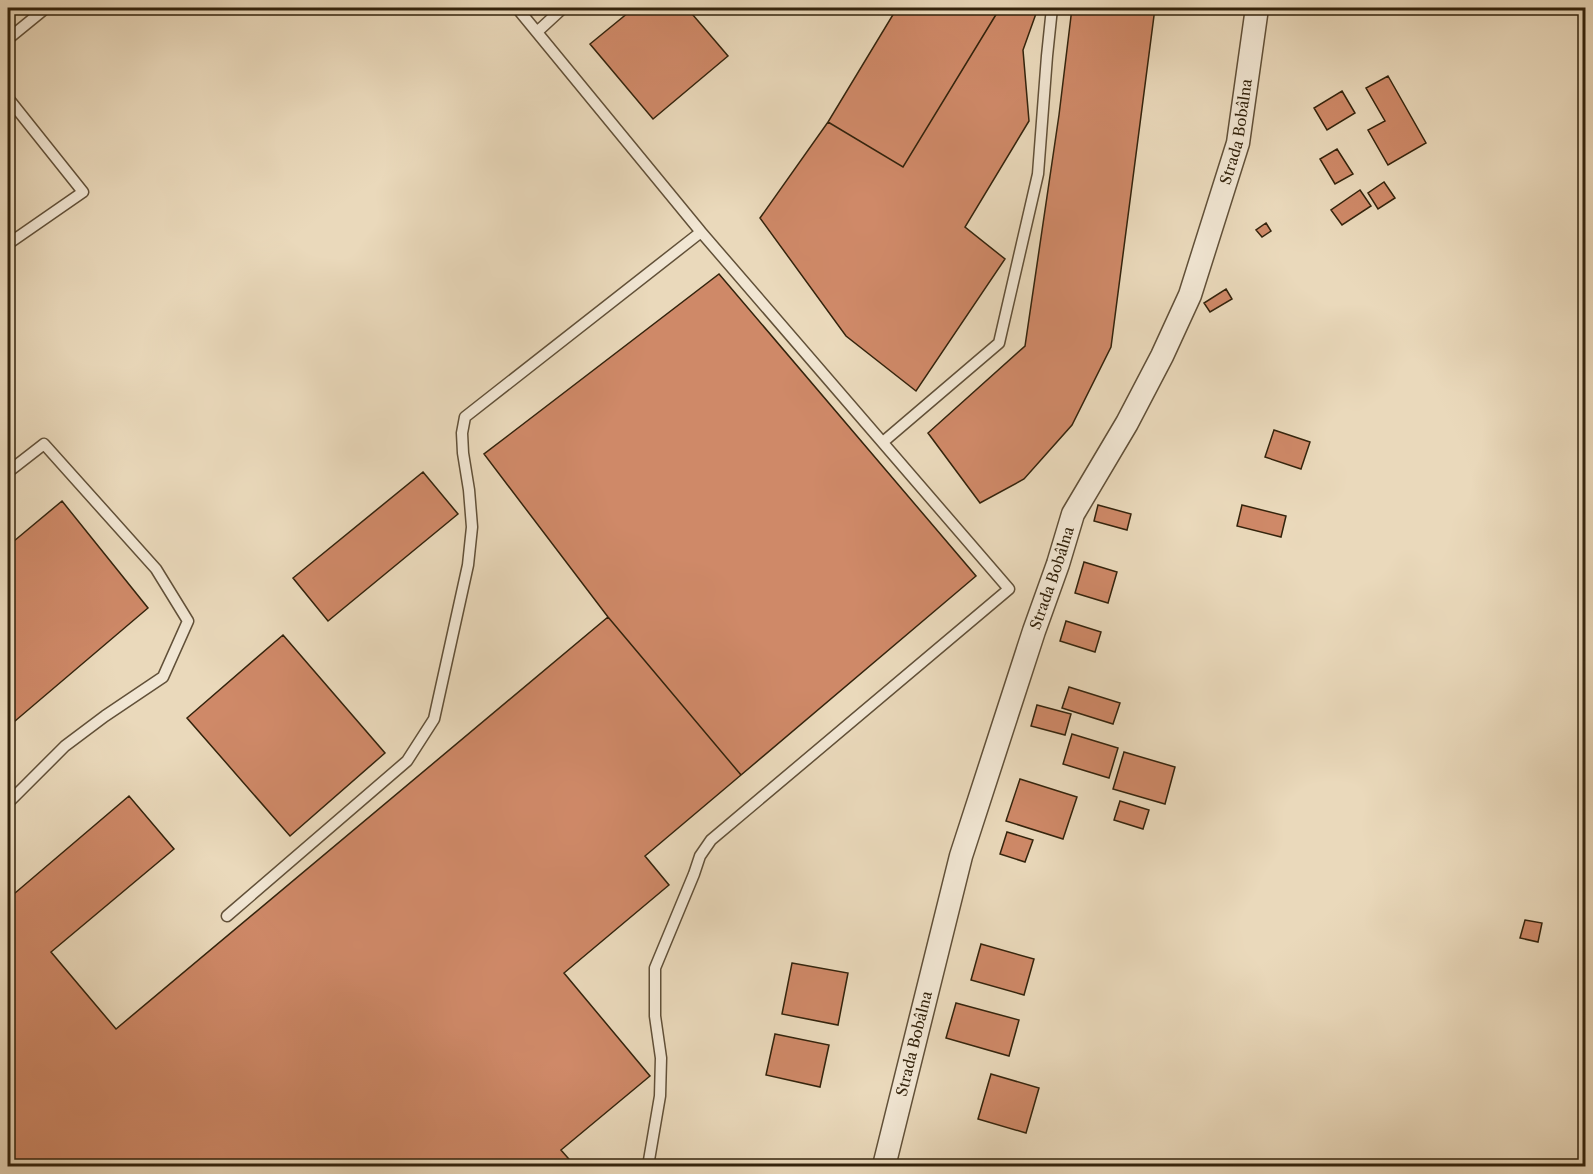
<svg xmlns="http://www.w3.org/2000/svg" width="1593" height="1174" viewBox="0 0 1593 1174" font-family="'Libre Caslon Text',serif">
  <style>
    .building { fill: #cf8968; stroke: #33230c; stroke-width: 1.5 }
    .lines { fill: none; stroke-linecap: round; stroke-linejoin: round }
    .service-casing { stroke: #615038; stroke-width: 13 }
    .minor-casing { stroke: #615038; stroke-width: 25 }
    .service { stroke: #f1e6d3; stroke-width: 10 }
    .minor { stroke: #f1e6d3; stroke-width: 22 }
    .labels { text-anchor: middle; stroke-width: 5; stroke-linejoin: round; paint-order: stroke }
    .street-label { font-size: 15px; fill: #33230c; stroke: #f1e6d3 }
  </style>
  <rect width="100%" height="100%" fill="#ead9bb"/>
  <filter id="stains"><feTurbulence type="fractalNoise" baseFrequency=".00333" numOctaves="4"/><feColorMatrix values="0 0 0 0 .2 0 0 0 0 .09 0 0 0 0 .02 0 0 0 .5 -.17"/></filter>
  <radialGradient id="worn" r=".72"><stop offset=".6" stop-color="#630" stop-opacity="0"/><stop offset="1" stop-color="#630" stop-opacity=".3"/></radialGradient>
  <path class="building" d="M 634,8 L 687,8 L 728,56 L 653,119 L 590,44 Z
    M 897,8 L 1000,8 L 903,167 L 828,122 Z
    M 1000,8 L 1038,8 L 1023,50 L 1029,121 L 965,227 L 1005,259 L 916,391 L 846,336 L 760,218 L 828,122 L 903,167 Z
    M 1072,8 L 1155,8 L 1111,347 L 1072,425 L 1024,479 L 980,503 L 928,433 L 1025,346 L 1059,115 Z
    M 1388,76 L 1426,143 L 1388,165 L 1368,130 L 1385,121 L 1366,88 Z
    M 1342,91 L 1355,113 L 1327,130 L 1314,108 Z
    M 1337,149 L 1353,174 L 1335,184 L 1320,159 Z
    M 1384,182 L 1395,198 L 1378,209 L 1368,193 Z
    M 1360,190 L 1371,206 L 1342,225 L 1331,210 Z
    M 1266,223 L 1271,231 L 1262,237 L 1256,230 Z
    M 719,274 L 976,576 L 741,775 L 608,617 L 484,454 Z
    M 1226,289 L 1232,299 L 1210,312 L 1204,303 Z
    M 1274,430 L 1310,442 L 1301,469 L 1265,457 Z
    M 423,472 L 458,514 L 328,621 L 293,578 Z
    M 62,501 L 148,608 L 8,727 L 8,546 Z
    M 1098,505 L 1131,514 L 1127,530 L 1094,521 Z
    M 1242,505 L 1286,516 L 1281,537 L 1237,526 Z
    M 1084,562 L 1117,572 L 1108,603 L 1075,593 Z
    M 608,617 L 741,775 L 645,856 L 669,885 L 564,973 L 650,1076 L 561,1150 L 575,1166 L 8,1166 L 8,899 L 129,796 L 174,849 L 51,952 L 116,1029 Z
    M 1066,621 L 1101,632 L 1095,652 L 1060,641 Z
    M 283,635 L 385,753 L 290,836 L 187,718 Z
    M 1069,687 L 1120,703 L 1113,724 L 1062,708 Z
    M 1037,705 L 1071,714 L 1065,735 L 1031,726 Z
    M 1072,734 L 1118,748 L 1109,778 L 1063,764 Z
    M 1124,752 L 1175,767 L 1165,804 L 1113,789 Z
    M 1020,779 L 1077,797 L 1063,839 L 1006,821 Z
    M 1120,801 L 1149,810 L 1143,829 L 1114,820 Z
    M 1007,832 L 1033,840 L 1025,862 L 1000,854 Z
    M 1525,920 L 1542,923 L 1538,942 L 1520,938 Z
    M 981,944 L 1034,959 L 1024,995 L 971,980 Z
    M 792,963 L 848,973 L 838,1025 L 782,1014 Z
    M 956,1003 L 1019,1020 L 1009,1056 L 946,1038 Z
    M 775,1034 L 829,1045 L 820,1087 L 766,1075 Z
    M 991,1074 L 1039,1088 L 1026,1133 L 978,1119 Z"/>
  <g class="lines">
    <g class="service-casing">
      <path id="service" d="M 517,8 L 701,232 L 1009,589 L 711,840 L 700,856 L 694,874 L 655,968 L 655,1016 L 661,1058 L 660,1096 L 648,1166
        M 537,32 L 563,8
        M 8,39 L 46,8
        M 8,98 L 83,192 L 8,244
        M 883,442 L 999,343 L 1038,174 L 1047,56 L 1052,8
        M 8,472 L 44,444 L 156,569 L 188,621 L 163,677 L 105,716 L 65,746 L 8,803
        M 227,916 L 407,761 L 434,719 L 468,565 L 472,527 L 469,490 L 463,453 L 462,433 L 465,417 L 701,232"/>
    </g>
    <g class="minor-casing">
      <g id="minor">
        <path id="s1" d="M 884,1166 L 961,856 L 1034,631 L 1058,564 L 1073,514 L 1127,423 L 1162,356 L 1190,295 L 1238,143 L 1257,8"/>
      </g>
    </g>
    <use href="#service" class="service"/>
    <use href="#minor" class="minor"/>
  </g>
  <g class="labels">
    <g class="street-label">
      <text dy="5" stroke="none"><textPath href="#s1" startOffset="1098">Strada Bobâlna</textPath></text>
      <text dy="5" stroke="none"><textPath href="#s1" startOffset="612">Strada Bobâlna</textPath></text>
      <text dy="5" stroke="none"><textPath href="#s1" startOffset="126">Strada Bobâlna</textPath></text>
    </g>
  </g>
  <rect width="1593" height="1174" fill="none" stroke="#ead9bb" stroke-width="30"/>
  <rect x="9" y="9" width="1575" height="1156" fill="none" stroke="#33230c" stroke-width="3"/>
  <rect x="15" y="15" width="1563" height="1144" fill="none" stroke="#33230c" stroke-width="1.5"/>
  <rect width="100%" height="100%" filter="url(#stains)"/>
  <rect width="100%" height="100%" fill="url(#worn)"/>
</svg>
